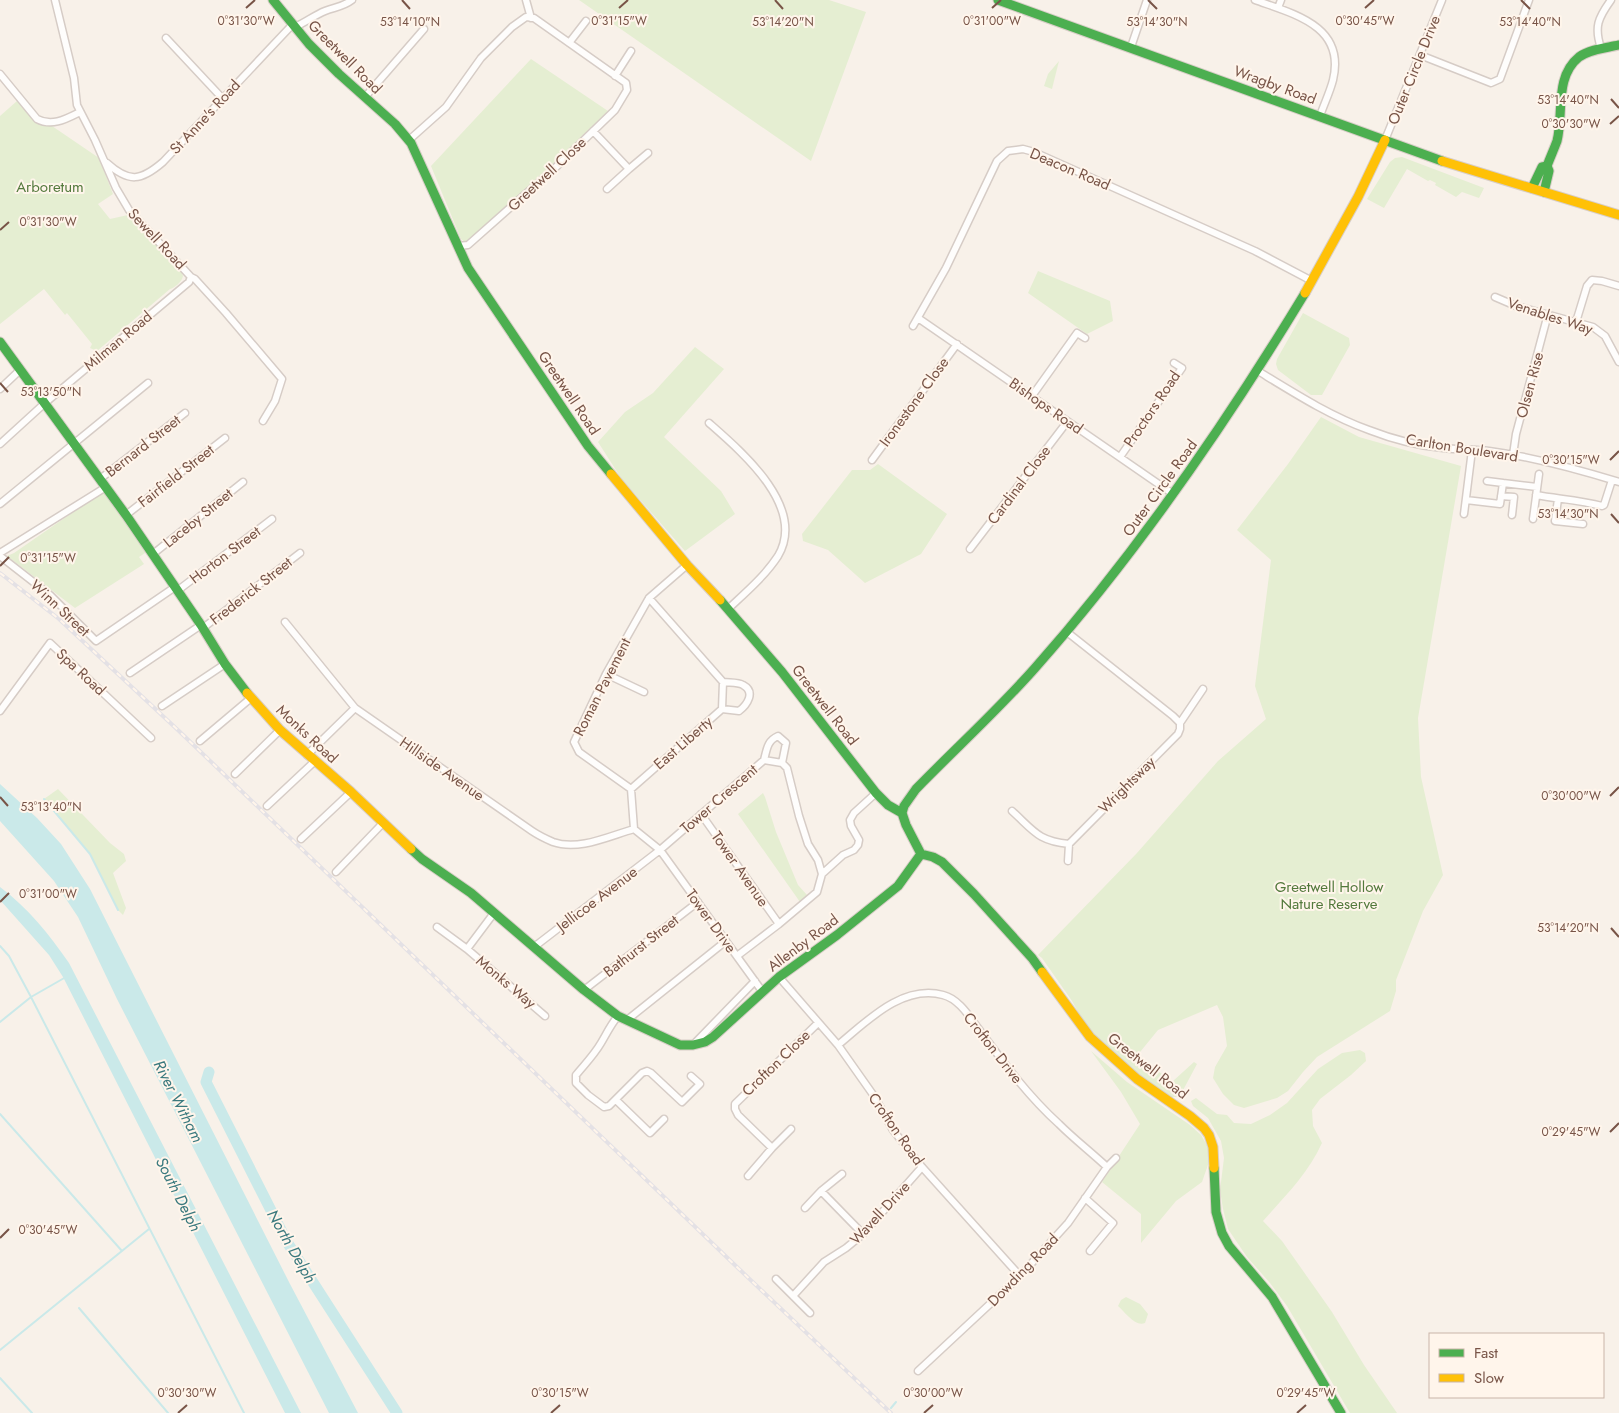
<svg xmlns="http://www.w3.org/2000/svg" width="1619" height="1413" viewBox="0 0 1619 1413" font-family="Jost,sans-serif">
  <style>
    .green { fill: #e5eed2 }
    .water { fill: #cae9e9 }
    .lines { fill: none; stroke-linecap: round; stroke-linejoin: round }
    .stream { stroke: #cae9e9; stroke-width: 2 }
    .river { stroke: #cae9e9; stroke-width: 11 }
    .street-casing { stroke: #d6ccc6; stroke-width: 9 }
    .fast-casing { stroke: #d8cec7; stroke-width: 11 }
    .slow-casing { stroke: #d8cec7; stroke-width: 11 }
    .street { stroke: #fefdfc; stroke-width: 6 }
    .fast { stroke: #4caf50; stroke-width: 9 }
    .slow { stroke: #ffc107; stroke-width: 9 }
    .rail-casing { stroke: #e4e1e5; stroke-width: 4 }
    .rail { stroke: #fff5eb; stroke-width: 2; stroke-dasharray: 5.5; stroke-linecap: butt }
    .ticks { fill: none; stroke: #785447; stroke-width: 2 }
    .labels { text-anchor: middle; stroke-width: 4; stroke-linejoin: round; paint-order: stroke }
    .street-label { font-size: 15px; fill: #785447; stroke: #fff5eb }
    .park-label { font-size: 15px; fill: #53793c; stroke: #fff5eb }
    .water-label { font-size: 16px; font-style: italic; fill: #3a797e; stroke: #fff5eb }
    .ticks-label { font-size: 12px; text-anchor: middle; fill: #785447; stroke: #fff5eb; stroke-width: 4; stroke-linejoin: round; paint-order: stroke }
  </style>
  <rect width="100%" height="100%" fill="#f8f1e9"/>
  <path class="green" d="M 579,0 L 829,0 L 866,12 L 811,161 Z
    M 531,59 L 608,111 L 468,245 L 461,239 L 431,166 Z
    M 1059,61 L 1052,89 L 1044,86 L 1048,74 Z
    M 17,101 C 28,112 35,124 52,126 L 99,158 L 113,194 L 98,204 L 110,219 L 128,215 C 137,224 183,269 183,276 C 182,282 174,288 170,289 L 97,351 L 90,348 L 92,344 L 67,313 L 65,315 L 44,289 L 0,324 L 0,116 Z
    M 1402,157 L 1484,188 L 1479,198 L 1462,192 L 1456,197 L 1435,185 L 1436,183 L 1430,180 L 1428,181 L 1407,169 L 1384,208 L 1367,199 L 1390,162 L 1395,158 Z
    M 1038,271 L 1110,301 L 1113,321 L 1087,334 L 1028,293 Z
    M 1303,313 L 1349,338 L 1350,345 L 1322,395 L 1311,395 L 1278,370 L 1276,364 L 1277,359 Z
    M 695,347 L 724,369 L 664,437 L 721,491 L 735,514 L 685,551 L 621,478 L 598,442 L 625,412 L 653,393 Z
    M 1321,417 L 1359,437 L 1461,466 L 1418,718 L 1421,777 L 1443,875 L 1423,911 L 1396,980 L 1396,991 L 1390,1011 L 1317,1057 L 1303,1072 L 1288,1091 L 1277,1098 L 1244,1108 L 1234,1105 L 1223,1094 L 1213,1078 L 1215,1067 L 1227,1046 L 1223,1017 L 1217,1005 L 1158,1030 L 1136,1057 L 1173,1081 L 1194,1062 L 1197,1064 L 1181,1094 L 1178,1097 L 1170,1097 L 1147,1082 L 1101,1043 L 1085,1024 L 1072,1001 L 1042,958 L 1038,955 L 1137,853 L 1218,761 L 1266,719 L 1255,686 L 1271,560 L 1237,530 L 1288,464 Z
    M 878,464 L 947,514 L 921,554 L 865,583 L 828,550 L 803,541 L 802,534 L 852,470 L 870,470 Z
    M 105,490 L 148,551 L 139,557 L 144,564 L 75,608 L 7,556 L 14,553 Z
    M 58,789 L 110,843 L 124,854 L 126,861 L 113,873 L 126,908 L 123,915 L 118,910 L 90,854 L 44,799 Z
    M 763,793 L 765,797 L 776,832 L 798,885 L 807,895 L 800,902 L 738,814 Z
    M 1360,1050 L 1365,1053 L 1366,1061 L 1351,1075 L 1320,1099 L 1312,1110 L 1313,1126 L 1322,1143 C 1308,1174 1285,1196 1263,1221 L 1282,1241 L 1332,1312 L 1364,1365 L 1397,1413 L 1350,1413 L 1287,1306 L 1270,1283 L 1247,1257 L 1228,1229 L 1223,1209 L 1220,1190 L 1224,1158 L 1221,1141 L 1208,1118 L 1193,1106 L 1191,1101 L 1196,1098 L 1217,1114 L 1227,1115 L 1234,1123 L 1251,1124 L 1270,1115 L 1287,1103 L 1318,1069 L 1342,1053 Z
    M 1091,1051 L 1127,1082 L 1190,1125 L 1201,1135 L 1208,1147 L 1209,1162 L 1202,1182 L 1176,1201 L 1141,1243 L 1141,1214 L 1102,1182 L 1140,1124 L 1121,1092 Z
    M 1126,1297 L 1140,1304 L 1148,1314 L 1145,1323 C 1135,1327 1125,1312 1118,1306 L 1121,1300 Z"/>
  <path class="water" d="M 0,784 L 37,818 L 61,844 L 90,889 L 290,1284 L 358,1413 L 329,1413 L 117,999 L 78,917 L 54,881 L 0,821 Z
    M 0,887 C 29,909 48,933 69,963 L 301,1413 L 285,1413 L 63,977 L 49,955 L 0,900 Z"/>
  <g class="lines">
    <path class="stream" d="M 44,799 L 90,854 L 118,910
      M 0,946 L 9,956 L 31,997 L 244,1413
      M 0,1022 L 31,997 L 66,977
      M 0,1114 L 122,1251
      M 79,1308 L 168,1413
      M 0,1350 L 149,1229
      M 0,1378 L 32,1413
      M 891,1408 L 896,1402"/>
    <path class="river" d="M 209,1072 L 206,1082 L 287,1242 L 397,1413"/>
    <g class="street-casing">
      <path id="street" d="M 55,0 L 74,78 L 77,105 L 95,140 L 116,188 L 129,210 L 191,277 L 195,279 L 226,313 L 282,379 L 275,401 L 263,421
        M 526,0 L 531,18
        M 1255,0 C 1294,14 1346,26 1333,80 C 1330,92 1324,104 1320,116
        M 1278,8 L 1281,0
        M 295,27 C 306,22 315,15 325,11 C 335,7 343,7 352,0
        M 166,38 L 223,99
        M 569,43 L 586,21
        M 1131,47 L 1147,0
        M 1601,48 C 1594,27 1598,18 1611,0
        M 1420,55 L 1491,83 L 1500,79 L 1529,0
        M 0,74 L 37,119 C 52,127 66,119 80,112
        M 615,76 L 631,51
        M 365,97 L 424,29
        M 593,131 L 629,169 L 648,153
        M 409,140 L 446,107 L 481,58 L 512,27 L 526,17 L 534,18 L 626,83 L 627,90 L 615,110 L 555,168 L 468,245 L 458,246
        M 1385,140 L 1442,0
        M 107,163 C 129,183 141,181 163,162 L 293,24
        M 607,189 L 629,169
        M 1495,297 L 1516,306 L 1593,327 L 1605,336 L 1619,362
        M 918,318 L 1173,494
        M 1576,322 L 1587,286 L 1592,280 L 1602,281 L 1619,286
        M 913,326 L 946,268 L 997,161 L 1008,151 L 1023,149 L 1034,152 L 1255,251 L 1312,281
        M 1258,371 C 1294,393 1330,416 1369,430 C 1392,439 1419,446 1443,448 C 1459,450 1474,449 1489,451 C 1533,457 1577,469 1619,482
        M 0,389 L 20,370
        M 1032,396 L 1077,333 L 1085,338
        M 709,423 C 742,452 807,507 778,556 C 765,576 745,593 728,609
        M 0,444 L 45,403 L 189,282 L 191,277
        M 1513,455 L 1516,434 L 1548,314
        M 1120,457 L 1182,368 L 1174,363
        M 872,460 L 957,344
        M 100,479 L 185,413
        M 1487,481 L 1503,483
        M 1536,495 C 1558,499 1580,500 1602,506 L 1604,505 L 1612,480
        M 1501,496 L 1514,497 L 1512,515
        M 1558,499 L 1555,521 L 1583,524
        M 1466,500 L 1500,504 L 1503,483 L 1537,487
        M 0,504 L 148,383
        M 1464,514 L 1472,450
        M 126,515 L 225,438
        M 1533,519 L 1539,474
        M 970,549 L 1067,422
        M 0,553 L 106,487
        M 153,554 L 243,482
        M 0,556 L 50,595 L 96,641 L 175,587
        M 687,565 L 649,598 L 606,674 L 574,742 L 579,752 L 631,789 L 634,829 L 660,850 L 762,991
        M 177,591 L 272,519
        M 285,622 L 355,708 L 532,831 C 538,835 546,839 553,842 C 579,851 609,836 634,829
        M 203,628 L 300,553
        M 130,673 L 201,625
        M 606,674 L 644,692
        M 162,706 L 225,664
        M 722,709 L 739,711 C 747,705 756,692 743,685 C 738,682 729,683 723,682
        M 0,711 L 50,643 L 151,738
        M 1180,723 L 1203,689
        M 200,741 L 251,698
        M 307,755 L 355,708
        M 764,760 C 767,749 767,741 778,736 L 786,743 L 782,763
        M 235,774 L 280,730
        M 631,789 L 722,709 L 723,682 L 649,598
        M 267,806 L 315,761
        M 1012,811 C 1034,831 1038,841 1069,844 L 1178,734 L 1180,729 L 1180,723 L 1173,716 L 1067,632
        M 701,814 L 779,924
        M 301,839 L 351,792
        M 1068,861 L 1069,844
        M 336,872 L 383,823
        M 822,874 L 843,855 L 854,850 L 858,845 L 859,840 L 851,826 L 850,820 L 854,813 L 876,793
        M 437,927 L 467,949 L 545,1016
        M 534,947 L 660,850 L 764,760 L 782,763 L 787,768 L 799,816 L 808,844 L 818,860 L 822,874 L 817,892 L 779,924 L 737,956
        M 467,949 L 494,913
        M 779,977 L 838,1045 L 874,1096 L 893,1130 L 922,1167 L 1020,1276
        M 584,990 L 698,902
        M 618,1016 C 611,1024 607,1033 601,1043 C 594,1055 585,1064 576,1075 L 576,1083 L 588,1095 L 604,1107 L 609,1106 L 642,1073 L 647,1071 L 651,1073 L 682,1102 L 700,1084 L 691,1076
        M 627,1020 L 726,941
        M 693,1045 L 755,981
        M 838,1045 C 866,1022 902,984 943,995 C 959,999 969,1016 978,1028 C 1003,1062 1028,1096 1059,1124 C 1074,1139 1091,1152 1107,1167
        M 616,1100 L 650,1133 L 664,1119
        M 772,1148 L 791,1129
        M 748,1176 L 772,1148 L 738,1115 L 735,1109 L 735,1104 L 817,1024
        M 821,1191 L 842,1174
        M 1085,1198 L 1113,1223 L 1090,1251
        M 805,1208 L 821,1191 L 863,1234
        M 776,1279 L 810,1313
        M 793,1296 L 824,1262 L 846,1248 L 863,1234 L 922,1167
        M 918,1371 L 1020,1276 L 1068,1223 L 1107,1167 L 1116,1158"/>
    </g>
    <g class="fast-casing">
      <path id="fast" d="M 273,0 L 309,44 L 339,74 L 395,124 L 411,143 L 468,268 L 588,446 L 611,474
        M 998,0 L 1442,161
        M 1532,188 L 1542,167 L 1547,166
        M 1544,192 L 1549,171 L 1547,166 C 1550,158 1554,149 1557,141 C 1564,114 1554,77 1579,57 C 1590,49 1606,48 1619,45
        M 0,342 L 126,515 L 201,625 L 225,664 L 247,693
        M 720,600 L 782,672 L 876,793 L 888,805 L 902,813 L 906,825 L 921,854 L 933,857 L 942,862 L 974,894 L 1032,958 L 1042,972
        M 902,813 L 904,806 L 916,789 C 956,748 998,710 1035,668 C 1137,553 1225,425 1305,293
        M 411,849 L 422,859 L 471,893 L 584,990 L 618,1016 L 680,1045 L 693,1045 L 705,1042 L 713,1037 L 779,977 L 837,935 L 898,886 L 921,854
        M 1214,1168 L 1216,1212 L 1222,1233 L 1229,1246 L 1272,1297 L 1341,1413"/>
    </g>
    <g class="slow-casing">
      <path id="slow" d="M 1442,161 L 1619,215
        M 1305,293 L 1358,197 L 1385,140
        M 611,474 L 687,565 L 720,600
        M 247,693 L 280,730 L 351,792 L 411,849
        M 1042,972 L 1090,1037 L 1137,1079 L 1190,1116 L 1204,1128 L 1209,1135 L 1213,1147 L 1214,1168"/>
    </g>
    <use href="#street" class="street"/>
    <use href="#fast" class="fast"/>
    <use href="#slow" class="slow"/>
    <g class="rail-casing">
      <path id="rail" d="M 0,573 L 59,619 L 180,732 L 738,1268 L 891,1413"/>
    </g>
    <use href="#rail" class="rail"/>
  </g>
  <path class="ticks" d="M 402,0 L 410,9M 775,0 L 783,9M 1148,0 L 1157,9M 1521,0 L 1530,9M 246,8 L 255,0M 619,8 L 628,0M 992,8 L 1001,0M 1365,8 L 1374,0M 1611,99 L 1619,108M 1610,124 L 1619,116M 0,230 L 9,222M 0,383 L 8,392M 1610,460 L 1619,451M 1611,514 L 1619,523M 0,566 L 9,557M 1610,796 L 1619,787M 0,797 L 8,806M 0,902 L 9,893M 1611,928 L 1619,937M 1610,1132 L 1619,1123M 0,1238 L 9,1229M 178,1413 L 187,1405M 551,1413 L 560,1405M 924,1413 L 933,1405M 1297,1413 L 1306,1405"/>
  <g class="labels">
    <g class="street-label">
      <text transform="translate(345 57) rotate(45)" y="5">Greetwell Road</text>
      <text transform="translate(1414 70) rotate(-68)" y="5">Outer Circle Drive</text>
      <text transform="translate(1275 85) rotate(20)" y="5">Wragby Road</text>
      <text transform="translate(205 117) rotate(-47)" y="5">St Anne's Road</text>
      <text transform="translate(1070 169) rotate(23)" y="5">Deacon Road</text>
      <text transform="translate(547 174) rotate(-43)" y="5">Greetwell Close</text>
      <text transform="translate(157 239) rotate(47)" y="5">Sewell Road</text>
      <text transform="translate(1550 316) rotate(18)" y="5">Venables Way</text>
      <text transform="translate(118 341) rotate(-40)" y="5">Milman Road</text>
      <text transform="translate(1530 385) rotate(-75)" y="5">Olsen Rise</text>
      <text transform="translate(569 393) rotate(56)" y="5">Greetwell Road</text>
      <text transform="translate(914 402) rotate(-54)" y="5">Ironestone Close</text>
      <text transform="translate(1046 406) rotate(35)" y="5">Bishops Road</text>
      <text transform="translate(1152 409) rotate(-56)" y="5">Proctors Road</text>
      <text transform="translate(143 446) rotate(-38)" y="5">Bernard Street</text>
      <text transform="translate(1462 448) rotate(9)" y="5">Carlton Boulevard</text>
      <text transform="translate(176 476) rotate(-38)" y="5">Fairfield Street</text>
      <text transform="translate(1019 485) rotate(-53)" y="5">Cardinal Close</text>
      <text transform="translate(1160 488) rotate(-54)" y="5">Outer Circle Road</text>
      <text transform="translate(198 518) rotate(-39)" y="5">Laceby Street</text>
      <text transform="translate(225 555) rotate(-37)" y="5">Horton Street</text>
      <text transform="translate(251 591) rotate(-38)" y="5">Frederick Street</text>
      <text transform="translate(60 608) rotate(43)" y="5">Winn Street</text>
      <text transform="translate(81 672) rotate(43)" y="5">Spa Road</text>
      <text transform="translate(602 687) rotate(-63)" y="5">Roman Pavement</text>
      <text transform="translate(825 705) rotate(52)" y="5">Greetwell Road</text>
      <text transform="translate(307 734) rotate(43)" y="5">Monks Road</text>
      <text transform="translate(683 743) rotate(-41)" y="5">East Liberty</text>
      <text transform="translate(442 769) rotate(35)" y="5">Hillside Avenue</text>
      <text transform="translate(1127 785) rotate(-45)" y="5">Wrightsway</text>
      <text transform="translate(719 799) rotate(-41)" y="5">Tower Crescent</text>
      <text transform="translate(740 869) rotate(55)" y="5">Tower Avenue</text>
      <text transform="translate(597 899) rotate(-37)" y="5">Jellicoe Avenue</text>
      <text transform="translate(711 921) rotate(54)" y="5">Tower Drive</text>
      <text transform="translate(803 943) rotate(-37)" y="5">Allenby Road</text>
      <text transform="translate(641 946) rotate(-38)" y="5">Bathurst Street</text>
      <text transform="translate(506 982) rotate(40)" y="5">Monks Way</text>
      <text transform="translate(993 1048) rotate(52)" y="5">Crofton Drive</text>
      <text transform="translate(776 1063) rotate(-44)" y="5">Crofton Close</text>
      <text transform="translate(1148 1066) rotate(38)" y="5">Greetwell Road</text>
      <text transform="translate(896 1129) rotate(55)" y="5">Crofton Road</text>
      <text transform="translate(880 1213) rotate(-47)" y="5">Wavell Drive</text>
      <text transform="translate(1023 1270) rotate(-46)" y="5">Dowding Road</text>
    </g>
    <g class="park-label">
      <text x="50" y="192">Arboretum</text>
      <text x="1329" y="892">Greetwell Hollow<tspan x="1329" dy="17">Nature Reserve</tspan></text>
    </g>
    <g class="water-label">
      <text transform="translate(179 1101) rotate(63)" y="6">River Witham</text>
      <text transform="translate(179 1194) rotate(63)" y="6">South Delph</text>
      <text transform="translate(292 1246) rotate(60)" y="6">North Delph</text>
    </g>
  </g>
  <g class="ticks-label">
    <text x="246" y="25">0°31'30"W</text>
    <text x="1365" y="25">0°30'45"W</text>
    <text x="619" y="25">0°31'15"W</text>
    <text x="992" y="25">0°31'00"W</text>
    <text x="783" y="26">53°14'20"N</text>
    <text x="1157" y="26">53°14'30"N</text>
    <text x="1530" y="26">53°14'40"N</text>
    <text x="410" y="26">53°14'10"N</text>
    <text x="1568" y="104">53°14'40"N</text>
    <text x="1571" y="128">0°30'30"W</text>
    <text x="48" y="226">0°31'30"W</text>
    <text x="51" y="396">53°13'50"N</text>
    <text x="1571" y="464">0°30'15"W</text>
    <text x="1568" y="518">53°14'30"N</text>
    <text x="48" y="562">0°31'15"W</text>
    <text x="1571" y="800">0°30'00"W</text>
    <text x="51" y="811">53°13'40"N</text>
    <text x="48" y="898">0°31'00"W</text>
    <text x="1568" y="932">53°14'20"N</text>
    <text x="1571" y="1136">0°29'45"W</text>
    <text x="48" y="1234">0°30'45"W</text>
    <text x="187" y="1397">0°30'30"W</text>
    <text x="560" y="1397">0°30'15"W</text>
    <text x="933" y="1397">0°30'00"W</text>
    <text x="1306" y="1397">0°29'45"W</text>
  </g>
  <rect x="1429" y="1333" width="175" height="65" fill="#fff5eb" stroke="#c9b5a9"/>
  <rect x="1439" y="1349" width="25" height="8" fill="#4caf50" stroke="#c9b5a9"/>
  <text x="1474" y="1358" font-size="15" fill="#785447">Fast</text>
  <rect x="1439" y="1374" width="25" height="8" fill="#ffc107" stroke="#c9b5a9"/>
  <text x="1474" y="1383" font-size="15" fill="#785447">Slow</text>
</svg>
